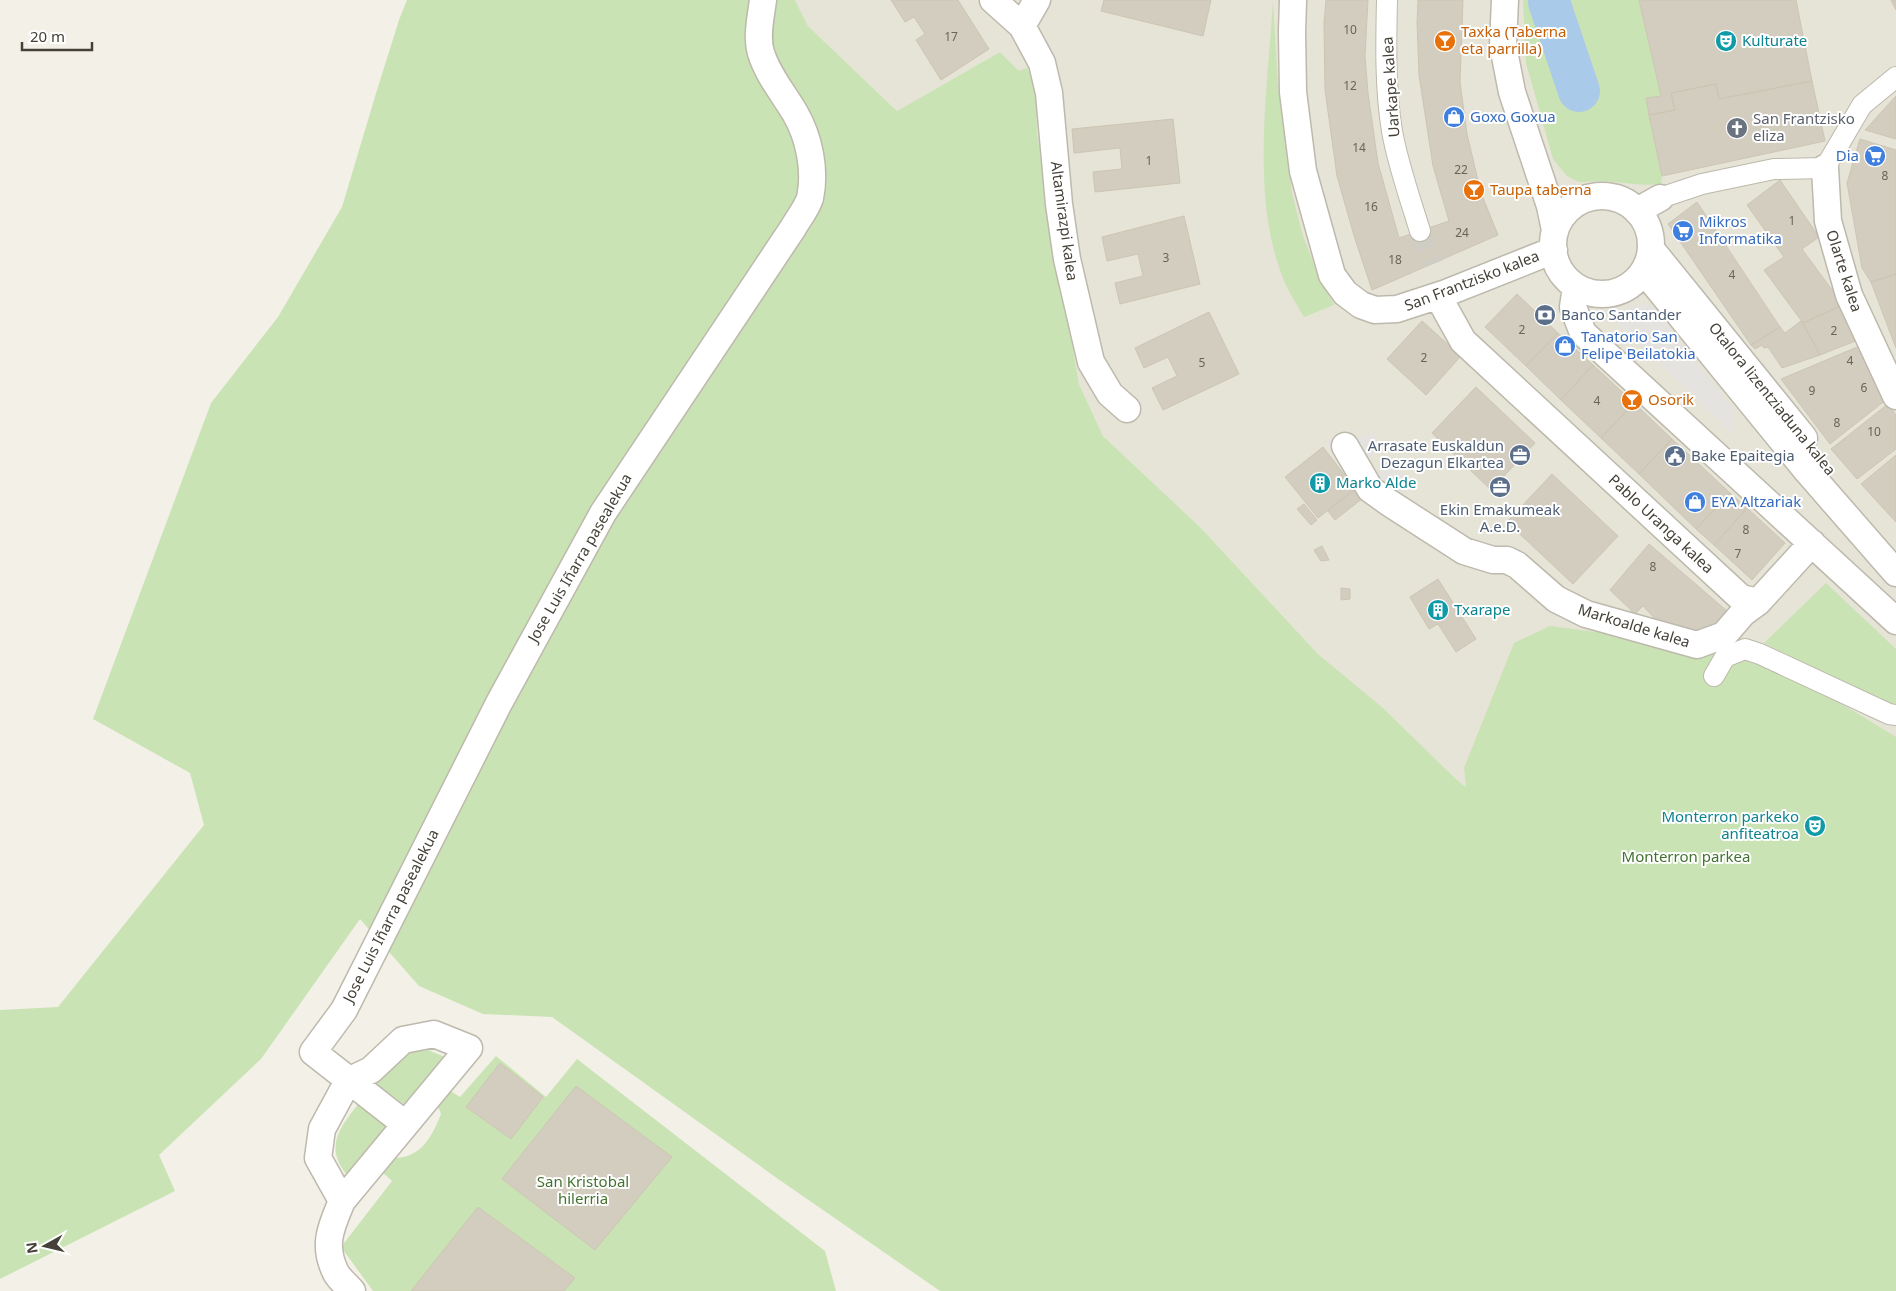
<svg xmlns="http://www.w3.org/2000/svg" width="1896" height="1291" viewBox="0 0 1896 1291" font-family="'Noto Sans',sans-serif">
  <style>
    .residential { fill: #e6e3d7 }
    .green { fill: #cae3b5 }
    .parking { fill: #e4e3e0 }
    .lines { fill: none; stroke-linecap: round; stroke-linejoin: round }
    .river { stroke: #aacaea; stroke-width: 42 }
    .building { fill: #d3cdbf; stroke: #cdc5b3 }
    .pedestrian-tunnel { stroke: #d0cdc5; stroke-width: 20; stroke-dasharray: 20 10; stroke-linecap: butt }
    .pedestrian-casing { stroke: #bdb9ac; stroke-width: 22 }
    .minor-casing { stroke: #bdb9ac; stroke-width: 29 }
    .pedestrian { stroke: #fff; stroke-width: 20 }
    .minor { stroke: #fff; stroke-width: 26 }
    .labels { text-anchor: middle; stroke-width: 4; stroke-linejoin: round; paint-order: stroke }
    .number-label { font-size: 12px; fill: #68645a }
    .food-label { font-size: 15px; fill: #c56008; stroke: #fff; text-anchor: start }
    .culture-label { font-size: 15px; fill: #0d838f; stroke: #fff; text-anchor: start }
    .street-label { font-size: 15px; fill: #454138; stroke: #fff }
    .shop-label { font-size: 15px; fill: #366cbe; stroke: #fff; text-anchor: start }
    .worship-label { font-size: 15px; fill: #5b616d; stroke: #fff; text-anchor: start }
    .service-label { font-size: 15px; fill: #4e5e75; stroke: #fff; text-anchor: start }
    .park-label { font-size: 15px; fill: #437230; stroke: #fff }
  </style>
  <rect width="100%" height="100%" fill="#f3f0e8"/>
  <path class="residential" d="M 795,0 L 1896,0 L 1896,925 L 1612,895 L 1456,779 L 1382,707 L 1318,654 L 1201,528 L 1103,436 L 1079,384 L 1037,133 L 1036,83 L 1019,71 L 1000,52 L 897,111 L 808,26 Z"/>
  <path class="green" d="M 407,0 L 795,0 L 808,26 L 897,111 L 1000,52 L 1019,71 L 1027,68 L 1036,83 L 1037,133 L 1079,384 L 1103,436 L 1201,528 L 1318,654 L 1382,707 L 1456,779 L 1466,787 L 1464,768 L 1514,643 L 1550,626 L 1758,653 L 1896,737 L 1896,1291 L 940,1291 L 781,1181 L 552,1017 L 483,1014 L 419,986 L 360,919 L 261,1059 L 159,1155 L 175,1191 L 0,1279 L 0,1010 L 58,1007 L 204,825 L 190,773 L 93,719 L 211,403 L 278,317 L 342,207 L 377,90 L 399,20 Z
    M 1273,0 L 1278,87 L 1292,193 L 1303,236 L 1321,282 L 1334,305 L 1304,317 C 1296,303 1286,288 1281,273 C 1251,192 1268,85 1273,0 Z
    M 1523,0 L 1639,0 L 1661,96 L 1646,98 L 1662,176 L 1661,184 L 1645,185 L 1603,181 L 1579,182 L 1567,176 L 1553,159 L 1526,63 Z
    M 1826,583 L 1896,649 L 1896,705 L 1885,705 L 1764,643 Z
    M 428,1050 L 445,1057 L 405,1105 L 375,1083 L 410,1052 Z
    M 496,1056 L 546,1097 L 577,1059 L 825,1251 L 836,1291 L 373,1291 L 341,1247 L 392,1181 L 382,1172 L 393,1158 C 420,1159 432,1137 441,1114 L 437,1104 L 449,1090 L 460,1097 Z
    M 360,1102 L 389,1127 L 347,1175 C 323,1146 341,1126 360,1102 Z"/>
  <path class="parking" d="M 1643,303 L 1652,306 L 1733,409 L 1734,435 L 1610,316 Z
    M 1350,429 L 1357,439 L 1373,432 L 1383,447 L 1363,462 L 1370,478 L 1394,461 L 1409,485 L 1398,494 L 1367,499 L 1336,444 L 1329,449 L 1326,442 Z"/>
  <g class="lines">
    <path class="river" d="M 1549,2 L 1579,91"/>
  </g>
  <path class="building" d="M 891,0 L 958,0 L 989,49 L 941,80 L 916,40 L 925,34 L 914,17 L 905,22 Z
    M 1104,0 L 1211,0 L 1203,36 L 1101,11 Z
    M 1326,0 L 1368,0 L 1365,56 L 1368,93 L 1378,163 L 1399,238 L 1449,221 L 1433,166 L 1419,75 L 1417,22 L 1418,0 L 1463,0 L 1460,82 L 1467,134 L 1481,193 L 1498,235 L 1372,290 L 1355,239 L 1337,176 L 1325,90 L 1324,22 Z
    M 1639,0 L 1796,0 L 1812,81 L 1719,99 L 1716,84 L 1671,93 L 1675,110 L 1649,115 L 1646,98 L 1661,96 Z
    M 1891,0 L 1896,0 L 1896,10 Z
    M 1812,81 L 1825,141 L 1662,176 L 1649,115 L 1675,110 L 1671,93 L 1716,84 L 1719,99 Z
    M 1896,96 L 1896,139 L 1865,130 Z
    M 1173,119 L 1180,183 L 1095,192 L 1093,172 L 1122,169 L 1120,148 L 1074,153 L 1072,129 Z
    M 1860,139 L 1896,150 L 1896,274 L 1871,282 L 1862,268 L 1847,183 Z
    M 1780,180 L 1819,237 L 1802,249 L 1843,305 L 1803,323 L 1764,270 L 1784,257 L 1747,205 Z
    M 1697,202 L 1780,327 L 1751,345 L 1668,224 Z
    M 1184,216 L 1200,284 L 1120,304 L 1115,283 L 1143,276 L 1138,254 L 1107,261 L 1102,237 Z
    M 1896,274 L 1896,348 L 1871,282 Z
    M 1517,294 L 1558,333 L 1526,366 L 1485,327 Z
    M 1843,305 L 1863,338 L 1820,355 L 1803,323 Z
    M 1209,312 L 1239,374 L 1163,410 L 1152,388 L 1177,376 L 1168,357 L 1144,368 L 1135,348 Z
    M 1422,321 L 1461,356 L 1426,395 L 1387,359 Z
    M 1801,321 L 1820,355 L 1782,368 L 1768,347 L 1764,348 L 1762,345 L 1755,349 L 1751,345 L 1780,327 L 1785,333 Z
    M 1558,333 L 1593,365 L 1561,400 L 1526,366 Z
    M 1862,345 L 1887,399 L 1830,444 L 1781,379 Z
    M 1593,365 L 1634,403 L 1601,438 L 1561,400 Z
    M 1476,387 L 1535,443 L 1491,490 L 1432,433 Z
    M 1634,403 L 1672,439 L 1639,474 L 1601,438 Z
    M 1888,404 L 1896,415 L 1896,449 L 1857,479 L 1831,449 Z
    M 1672,439 L 1730,493 L 1696,529 L 1639,474 Z
    M 1323,447 L 1355,489 L 1318,518 L 1285,477 Z
    M 1896,455 L 1896,522 L 1861,484 Z
    M 1552,474 L 1618,536 L 1573,584 L 1507,522 Z
    M 1355,489 L 1363,498 L 1335,520 L 1328,511 Z
    M 1730,493 L 1747,508 L 1714,545 L 1696,529 Z
    M 1304,504 L 1317,520 L 1311,525 L 1297,509 Z
    M 1747,508 L 1785,543 L 1752,580 L 1714,545 Z
    M 1649,544 L 1727,611 L 1705,635 L 1660,624 L 1643,606 L 1635,614 L 1610,590 Z
    M 1322,546 L 1329,560 L 1321,561 L 1314,550 Z
    M 1438,579 L 1476,639 L 1456,652 L 1438,624 L 1429,629 L 1410,597 Z
    M 1341,588 L 1350,589 L 1350,599 L 1341,600 Z
    M 500,1063 L 543,1097 L 511,1139 L 466,1107 Z
    M 576,1086 L 672,1157 L 595,1250 L 502,1179 Z
    M 478,1207 L 575,1278 L 564,1291 L 411,1291 Z"/>
  <g class="lines">
    <path class="pedestrian-tunnel" d="M 1420,231 L 1433,264"/>
    <g class="pedestrian-casing">
      <path id="pedestrian" d="M 1387,0 C 1386,42 1385,89 1392,131 C 1398,165 1410,198 1420,231
        M 1660,198 L 1702,184 L 1774,169 L 1825,168 L 1862,105 L 1896,77
        M 1714,676 L 1725,657 L 1745,649 L 1760,654 L 1889,714 L 1896,715"/>
    </g>
    <g class="minor-casing">
      <path id="minor" d="M 993,0 L 1022,26 L 1037,0
        M 1293,0 L 1292,32 L 1293,92 L 1303,171 L 1332,275 L 1345,293 L 1361,305 L 1375,310 L 1397,309 L 1446,293 L 1554,250
        M 1505,0 L 1503,46 L 1512,92 L 1550,206 L 1555,230
        M 1022,26 L 1042,63 L 1049,93 L 1059,204 L 1067,259 L 1091,362 L 1110,394 L 1127,409
        M 1825,168 L 1828,221 L 1849,295 L 1896,396
        M1553 245a49 49 0 1 1 98 0a49 49 0 1 1-98 0Z
        M 1637,211 L 1660,198
        M 1651,249 L 1804,438
        M 1644,271 L 1807,471 L 1896,573
        M 1576,287 L 1573,307 L 1583,333 L 1896,621
        M 1438,296 L 1463,341 L 1741,598 L 1758,602 L 1812,543
        M 1345,446 L 1370,489 L 1388,502 L 1464,551 L 1493,560 L 1507,560 L 1517,565 L 1556,599 L 1586,614 L 1697,645 L 1724,635 L 1743,613 L 1758,602
        M 434,1034 L 469,1048 L 342,1201 L 318,1158 L 322,1129 L 348,1081 L 371,1070 L 403,1040 Z
        M 405,1124 L 313,1052 L 344,1010 L 499,703 L 603,513 L 793,228 C 798,219 807,208 810,198 C 816,170 809,137 795,113 C 783,93 768,75 761,53 C 756,37 761,16 763,0
        M 342,1201 C 331,1227 322,1245 336,1273 C 340,1280 347,1285 352,1291"/>
    </g>
    <use href="#pedestrian" class="pedestrian"/>
    <use href="#minor" class="minor"/>
  </g>
  <defs>
    <g id="bar-disc" transform="scale(1.125)"><circle r="9.5" fill="#e8710a" stroke="#fff"/><path d="M-6-5H6L.8 .8V4.5H3.5V6h-7V4.5H-.8V.8Z" fill="#fff"/></g>
    <g id="theatre-disc" transform="scale(1.125)"><circle r="9.5" fill="#0f9aa8" stroke="#fff"/><path d="M-5-5.5Q0-4 5-5.5V0Q5 5 0 6Q-5 5-5 0ZM-3.3-2.5H-1v1.5H-3.3ZM1-2.5H3.3v1.5H1ZM-2.8 1Q0 5.5 2.8 1Z" fill="#fff"/></g>
    <g id="shop-disc" transform="scale(1.125)"><circle r="9.5" fill="#3f7fe0" stroke="#fff"/><path d="M-5-2.5h2.3a2.7 3.5 0 0 1 5.4 0H5L5.5 6h-11ZM-1.5-2.5h3a1.5 2.3 0 0 0-3 0Z" fill="#fff"/></g>
    <g id="church-disc" transform="scale(1.125)"><circle r="9.5" fill="#6b7280" stroke="#fff"/><path d="M-1.2-6h2.4v3.5h3.3v2.4h-3.3V6h-2.4V-.1h-3.3v-2.4h3.3Z" fill="#fff"/></g>
    <g id="supermarket-disc" transform="scale(1.125)"><circle r="9.5" fill="#3f7fe0" stroke="#fff"/><path d="M-6-5.5h2.5l.6 2H6L4.5 2H-2.5L-4.4-4H-6ZM-1.5 3.2a1.3 1.3 0 1 0 .1 0ZM3 3.2a1.3 1.3 0 1 0 .1 0Z" fill="#fff"/></g>
    <g id="bank-disc" transform="scale(1.125)"><circle r="9.5" fill="#5c6f8a" stroke="#fff"/><path d="M-6-4H6V4H-6ZM0-2.3a2.3 2.3 0 1 0 0 4.6a2.3 2.3 0 1 0 0-4.6Z" fill="#fff"/></g>
    <g id="office-disc" transform="scale(1.125)"><circle r="9.5" fill="#5c6f8a" stroke="#fff"/><path d="M-6-3h4V-5.5h4V-3h4V5H-6ZM-1-4.5V-3h2v-1.5ZM-6 0V1H6V0Z" fill="#fff"/></g>
    <g id="civic-disc" transform="scale(1.125)"><circle r="9.5" fill="#5c6f8a" stroke="#fff"/><path d="M-.6-6.5H3V-4.5H.6V-3L4-1V1h2V6H-6V1h2V-1L-.6-3ZM-1.2 2.5V6h2.4V2.5Z" fill="#fff"/></g>
    <g id="building-disc" transform="scale(1.125)"><circle r="9.5" fill="#0f9aa8" stroke="#fff"/><path d="M-4-6H4V6H1V3H-1V6H-4ZM-2.5-4.3h1.7v1.8h-1.7ZM.8-4.3h1.7v1.8H.8ZM-2.5-1h1.7V.8h-1.7ZM.8-1h1.7V.8H.8Z" fill="#fff"/></g>
  </defs>
  <g fill-rule="evenodd">
    <use href="#bar-disc" x="1445" y="41"/>
    <use href="#theatre-disc" x="1726" y="41"/>
    <use href="#shop-disc" x="1454" y="117"/>
    <use href="#church-disc" x="1737" y="128"/>
    <use href="#supermarket-disc" x="1875" y="156"/>
    <use href="#bar-disc" x="1474" y="190"/>
    <use href="#supermarket-disc" x="1683" y="231"/>
    <use href="#bank-disc" x="1545" y="315"/>
    <use href="#shop-disc" x="1565" y="346"/>
    <use href="#bar-disc" x="1632" y="400"/>
    <use href="#office-disc" x="1520" y="455"/>
    <use href="#civic-disc" x="1675" y="456"/>
    <use href="#building-disc" x="1320" y="483"/>
    <use href="#office-disc" x="1500" y="487"/>
    <use href="#shop-disc" x="1695" y="502"/>
    <use href="#building-disc" x="1438" y="610"/>
    <use href="#theatre-disc" x="1815" y="826"/>
  </g>
  <g class="labels">
    <g class="number-label">
      <text x="1350" y="34">10</text>
      <text x="951" y="41">17</text>
      <text x="1350" y="90">12</text>
      <text x="1359" y="152">14</text>
      <text x="1149" y="165">1</text>
      <text x="1461" y="174">22</text>
      <text x="1885" y="180">8</text>
      <text x="1371" y="211">16</text>
      <text x="1792" y="225">1</text>
      <text x="1462" y="237">24</text>
      <text x="1166" y="262">3</text>
      <text x="1395" y="264">18</text>
      <text x="1732" y="279">4</text>
      <text x="1522" y="334">2</text>
      <text x="1834" y="335">2</text>
      <text x="1424" y="362">2</text>
      <text x="1850" y="365">4</text>
      <text x="1202" y="367">5</text>
      <text x="1864" y="392">6</text>
      <text x="1812" y="395">9</text>
      <text x="1597" y="405">4</text>
      <text x="1837" y="427">8</text>
      <text x="1874" y="436">10</text>
      <text x="1746" y="534">8</text>
      <text x="1738" y="558">7</text>
      <text x="1653" y="571">8</text>
    </g>
    <g class="food-label">
      <text x="1461" y="37">Taxka (Taberna<tspan x="1461" dy="17">eta parrilla)</tspan></text>
      <text x="1490" y="195">Taupa taberna</text>
      <text x="1648" y="405">Osorik</text>
    </g>
    <g class="culture-label">
      <text x="1742" y="46">Kulturate</text>
      <text x="1336" y="488">Marko Alde</text>
      <text x="1454" y="615">Txarape</text>
      <text x="1799" y="822" text-anchor="end">Monterron parkeko<tspan x="1799" dy="17">anfiteatroa</tspan></text>
    </g>
    <g class="street-label">
      <text transform="translate(1391 87) rotate(-94)" y="5">Uarkape kalea</text>
      <text transform="translate(1064 221) rotate(82)" y="5">Altamirazpi kalea</text>
      <text transform="translate(1844 271) rotate(72)" y="5">Olarte kalea</text>
      <text transform="translate(1472 281) rotate(-21)" y="5">San Frantzisko kalea</text>
      <text transform="translate(1772 399) rotate(51)" y="5">Otalora lizentziaduna kalea</text>
      <text transform="translate(1661 524) rotate(43)" y="5">Pablo Uranga kalea</text>
      <text transform="translate(580 558) rotate(-60)" y="5">Jose Luis Iñarra pasealekua</text>
      <text transform="translate(1634 626) rotate(17)" y="5">Markoalde kalea</text>
      <text transform="translate(391 916) rotate(-63)" y="5">Jose Luis Iñarra pasealekua</text>
    </g>
    <g class="shop-label">
      <text x="1470" y="122">Goxo Goxua</text>
      <text x="1859" y="161" text-anchor="end">Dia</text>
      <text x="1699" y="227">Mikros<tspan x="1699" dy="17">Informatika</tspan></text>
      <text x="1581" y="342">Tanatorio San<tspan x="1581" dy="17">Felipe Beilatokia</tspan></text>
      <text x="1711" y="507">EYA Altzariak</text>
    </g>
    <g class="worship-label">
      <text x="1753" y="124">San Frantzisko<tspan x="1753" dy="17">eliza</tspan></text>
    </g>
    <g class="service-label">
      <text x="1561" y="320">Banco Santander</text>
      <text x="1504" y="451" text-anchor="end">Arrasate Euskaldun<tspan x="1504" dy="17">Dezagun Elkartea</tspan></text>
      <text x="1691" y="461">Bake Epaitegia</text>
      <text x="1500" y="515" text-anchor="middle">Ekin Emakumeak<tspan x="1500" dy="17">A.e.D.</tspan></text>
    </g>
    <g class="park-label">
      <text x="1686" y="862">Monterron parkea</text>
      <text x="583" y="1187">San Kristobal<tspan x="583" dy="17">hilerria</tspan></text>
    </g>
  </g>
  <g transform="translate(45 1246) rotate(262)" stroke="#ffffff" stroke-width="4" paint-order="stroke">
  <path d="M0-4L9 19L0 12L-9 19Z" fill="#454138"/>
  <text y="-8" font-size="14" font-weight="bold" text-anchor="middle" fill="#454138">N</text>
  </g>
  <path d="M22 42v8h70v-8" fill="none" stroke="#454138" stroke-width="2.5"/>
  <text x="30" y="42" font-size="15" fill="#454138" stroke="#ffffff" stroke-width="4" paint-order="stroke">20 m</text>
</svg>
